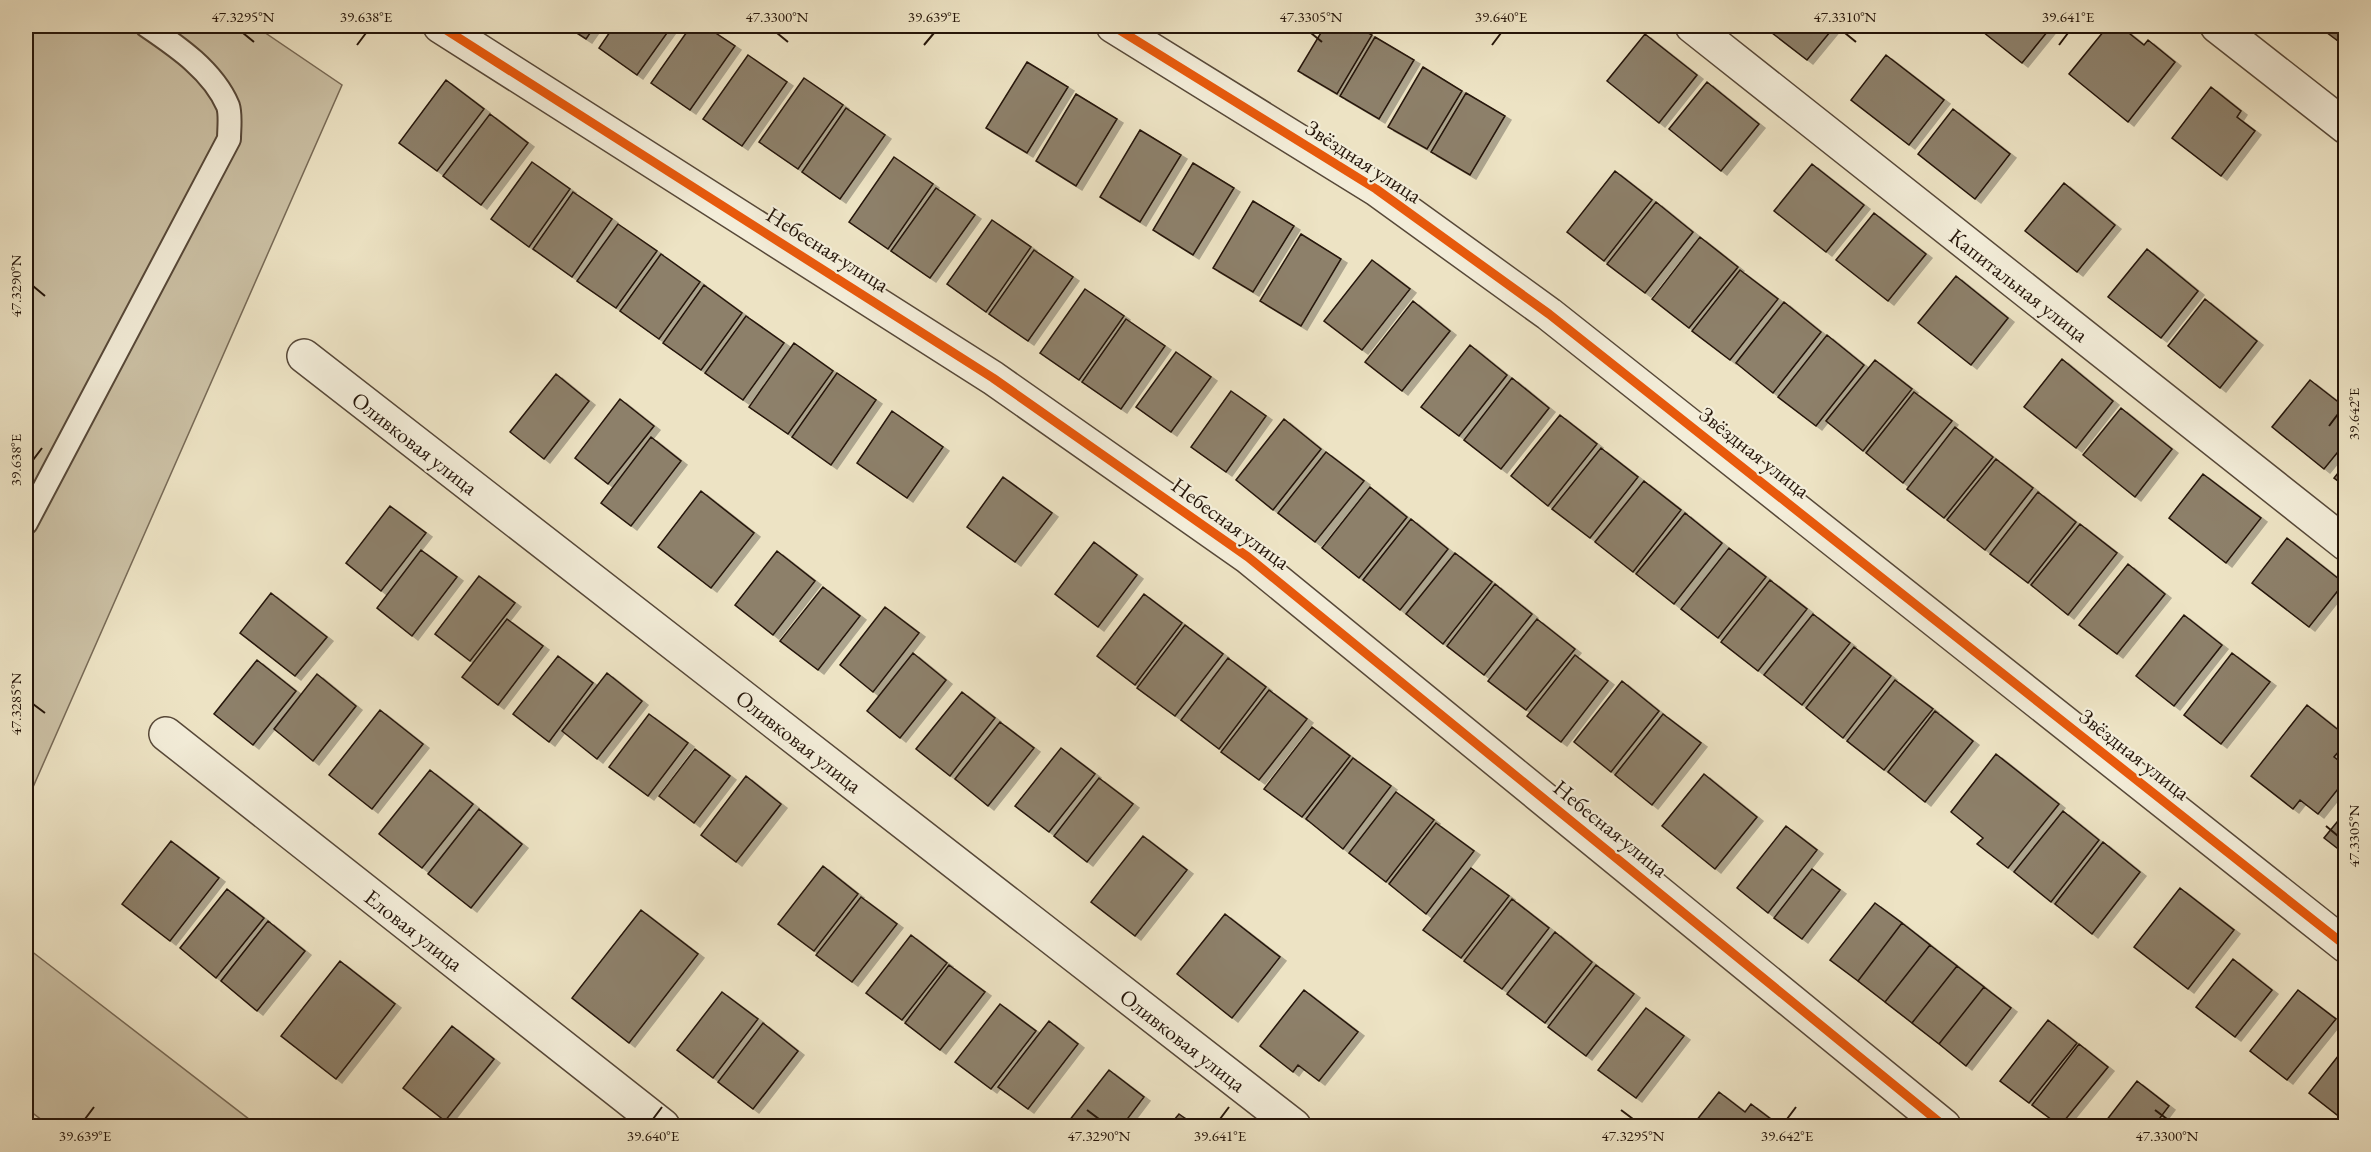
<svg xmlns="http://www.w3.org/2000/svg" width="2371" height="1152" viewBox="0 0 2371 1152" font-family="'EB Garamond',serif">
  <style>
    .green { fill: #cbc0a4; stroke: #786a56; stroke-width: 1.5 }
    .building { fill: #8d806a; stroke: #251509; stroke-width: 1.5; filter: url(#shadow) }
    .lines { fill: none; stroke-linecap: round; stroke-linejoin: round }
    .lane-casing { stroke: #574838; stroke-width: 26 }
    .street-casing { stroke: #574838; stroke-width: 36 }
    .lane { stroke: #f3edd9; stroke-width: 22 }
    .street { stroke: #f3edd9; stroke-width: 33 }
    .cycleway-casing { stroke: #f3edd9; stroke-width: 13 }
    .cycleway { stroke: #e8590c; stroke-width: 9 }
    .ticks { fill: none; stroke: #251509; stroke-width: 2 }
    .labels { text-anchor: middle; stroke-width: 4.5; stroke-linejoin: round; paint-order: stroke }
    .street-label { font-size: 22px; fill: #251509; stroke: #f3edd9 }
    .neatline { fill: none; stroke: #251509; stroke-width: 2 }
    .ticks-label { font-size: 15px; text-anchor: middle; fill: #251509 }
  </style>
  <defs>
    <filter id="shadow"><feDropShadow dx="6" dy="4" stdDeviation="0" flood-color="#0004"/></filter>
  </defs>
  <rect width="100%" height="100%" fill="#ede3c4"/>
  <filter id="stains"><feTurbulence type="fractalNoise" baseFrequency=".00333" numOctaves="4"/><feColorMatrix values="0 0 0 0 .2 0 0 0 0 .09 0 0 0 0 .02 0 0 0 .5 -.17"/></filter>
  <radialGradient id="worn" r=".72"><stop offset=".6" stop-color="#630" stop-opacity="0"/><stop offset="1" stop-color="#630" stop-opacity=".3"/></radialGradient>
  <path class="green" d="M 26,26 L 255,26 L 342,85 L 26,803 Z
    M 26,947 L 258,1126 L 50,1126 L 26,1108 Z"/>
  <path class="building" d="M 566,26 L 595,26 L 586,39 Z
    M 614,26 L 672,26 L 637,75 L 599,48 Z
    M 691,26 L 705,26 L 735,46 L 690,110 L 651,83 Z
    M 1325,26 L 1356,26 L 1372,35 L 1337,94 L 1298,71 Z
    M 1763,26 L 1835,26 L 1807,60 Z
    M 1988,26 L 2052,26 L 2022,63 L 1983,32 Z
    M 2108,26 L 2120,26 L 2144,45 L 2148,40 L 2175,62 L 2128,122 L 2069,74 Z
    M 2318,26 L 2346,26 L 2346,47 Z
    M 1645,34 L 1697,75 L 1659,123 L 1607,81 Z
    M 1375,37 L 1414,60 L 1379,119 L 1340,96 Z
    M 748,55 L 787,82 L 742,146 L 703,119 Z
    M 1886,55 L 1944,100 L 1909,145 L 1851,100 Z
    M 1027,62 L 1068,87 L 1027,153 L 986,128 Z
    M 1423,67 L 1462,91 L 1427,149 L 1388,127 Z
    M 804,78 L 843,105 L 798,169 L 759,142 Z
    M 446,80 L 484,109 L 437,171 L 399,143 Z
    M 1707,82 L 1759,124 L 1721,171 L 1669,129 Z
    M 2211,87 L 2241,111 L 2237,117 L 2255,131 L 2221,176 L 2172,138 Z
    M 1466,93 L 1505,116 L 1470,175 L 1431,152 Z
    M 1076,94 L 1117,119 L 1076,186 L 1036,161 Z
    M 846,108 L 885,135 L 840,199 L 802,172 Z
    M 1953,109 L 2010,154 L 1975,199 L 1918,154 Z
    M 490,114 L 528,143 L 481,205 L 443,176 Z
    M 1140,130 L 1181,155 L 1140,222 L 1100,197 Z
    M 894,157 L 933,184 L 888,249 L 849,222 Z
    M 532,162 L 570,189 L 529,247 L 491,219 Z
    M 1193,163 L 1234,188 L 1193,255 L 1153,230 Z
    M 1812,164 L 1864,205 L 1826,252 L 1774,211 Z
    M 1615,171 L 1652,200 L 1604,261 L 1567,232 Z
    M 2064,183 L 2115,225 L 2077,272 L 2025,231 Z
    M 936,188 L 975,215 L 930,278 L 891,251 Z
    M 573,192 L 612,219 L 572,277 L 533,249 Z
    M 1253,201 L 1294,226 L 1253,292 L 1213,268 Z
    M 1656,202 L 1693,232 L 1645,293 L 1607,264 Z
    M 1874,213 L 1926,254 L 1888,301 L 1836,260 Z
    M 992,220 L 1031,247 L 986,312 L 947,284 Z
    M 618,224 L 657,251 L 616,308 L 577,281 Z
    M 1301,234 L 1341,259 L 1301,326 L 1260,301 Z
    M 1700,237 L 1738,267 L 1689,328 L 1652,299 Z
    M 2147,249 L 2198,291 L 2161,338 L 2108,297 Z
    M 1034,250 L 1073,277 L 1028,341 L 989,314 Z
    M 661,254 L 700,282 L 659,339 L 620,311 Z
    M 1372,260 L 1410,289 L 1362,350 L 1324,321 Z
    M 1740,270 L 1778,299 L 1730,360 L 1692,331 Z
    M 1956,276 L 2008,318 L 1971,365 L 1918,323 Z
    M 704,285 L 742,313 L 701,370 L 663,343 Z
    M 1085,289 L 1124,316 L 1079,380 L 1040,353 Z
    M 2205,299 L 2257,341 L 2220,388 L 2168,346 Z
    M 1413,301 L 1450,331 L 1402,391 L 1365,362 Z
    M 1784,302 L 1821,332 L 1773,393 L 1736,363 Z
    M 746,316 L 784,343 L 743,400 L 705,373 Z
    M 1126,319 L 1165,346 L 1121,409 L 1082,382 Z
    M 1827,335 L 1864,365 L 1816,426 L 1778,397 Z
    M 794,343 L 833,371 L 788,434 L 749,407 Z
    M 1470,345 L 1507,375 L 1459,436 L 1421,407 Z
    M 1176,352 L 1211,377 L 1171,432 L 1136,407 Z
    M 2062,359 L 2113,401 L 2076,448 L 2024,407 Z
    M 1875,360 L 1912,389 L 1863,451 L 1826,421 Z
    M 837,373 L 876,400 L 831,465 L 792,437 Z
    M 556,374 L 589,401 L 544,459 L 510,432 Z
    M 1512,378 L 1549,408 L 1501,469 L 1464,440 Z
    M 2310,380 L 2346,408 L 2346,442 L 2324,469 L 2272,427 Z
    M 1231,391 L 1266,416 L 1226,472 L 1191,447 Z
    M 1914,392 L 1952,421 L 1903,483 L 1866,453 Z
    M 620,399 L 654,426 L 608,484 L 575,458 Z
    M 2121,408 L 2172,449 L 2135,497 L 2083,455 Z
    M 892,411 L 943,447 L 907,498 L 857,463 Z
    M 1560,415 L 1597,444 L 1548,506 L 1511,476 Z
    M 1284,419 L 1321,449 L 1273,510 L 1236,480 Z
    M 1955,427 L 1993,457 L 1944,518 L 1907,489 Z
    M 651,437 L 681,461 L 631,526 L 601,503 Z
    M 1601,448 L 1638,477 L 1590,538 L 1552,509 Z
    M 1326,452 L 1364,481 L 1315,542 L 1278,513 Z
    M 1996,459 L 2033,488 L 1985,550 L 1947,520 Z
    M 2346,463 L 2346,487 L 2334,478 Z
    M 2203,474 L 2261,518 L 2226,563 L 2169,518 Z
    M 1003,477 L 1052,513 L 1015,562 L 967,527 Z
    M 1644,481 L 1681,510 L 1633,572 L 1595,542 Z
    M 1370,487 L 1407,517 L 1359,578 L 1322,548 Z
    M 701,491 L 754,533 L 711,588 L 658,547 Z
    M 2038,492 L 2076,522 L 2028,583 L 1990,554 Z
    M 390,506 L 426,533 L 381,591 L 346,563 Z
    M 1685,513 L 1722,543 L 1674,604 L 1636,574 Z
    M 1411,519 L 1448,549 L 1400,610 L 1363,580 Z
    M 2080,524 L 2117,553 L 2068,615 L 2031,585 Z
    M 2287,538 L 2344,583 L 2309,627 L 2252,583 Z
    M 1094,542 L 1137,575 L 1098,627 L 1055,594 Z
    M 1729,548 L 1766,577 L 1718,638 L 1681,609 Z
    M 421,550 L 457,577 L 412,636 L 377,608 Z
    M 777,551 L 815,581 L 773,635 L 735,605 Z
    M 1455,553 L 1492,582 L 1443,644 L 1406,614 Z
    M 2128,564 L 2165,594 L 2117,654 L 2079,625 Z
    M 479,576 L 515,603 L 470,661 L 435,634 Z
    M 1770,580 L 1807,609 L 1758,671 L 1721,642 Z
    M 1495,584 L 1532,614 L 1484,675 L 1447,646 Z
    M 823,587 L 860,616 L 818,670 L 780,641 Z
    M 271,593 L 327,637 L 295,676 L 240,633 Z
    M 1144,594 L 1182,623 L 1135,685 L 1097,656 Z
    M 885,607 L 919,633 L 873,692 L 840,665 Z
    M 1813,614 L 1850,643 L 1802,705 L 1764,675 Z
    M 2184,615 L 2222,645 L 2174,706 L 2136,676 Z
    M 507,619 L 543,646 L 498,705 L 462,677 Z
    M 1537,619 L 1575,649 L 1526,710 L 1488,681 Z
    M 1185,625 L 1223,654 L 1175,716 L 1137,688 Z
    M 1854,647 L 1891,676 L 1843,738 L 1806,708 Z
    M 913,653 L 946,680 L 900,738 L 867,711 Z
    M 2232,653 L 2270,682 L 2221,744 L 2184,715 Z
    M 1575,655 L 1608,681 L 1561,742 L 1527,716 Z
    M 558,656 L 593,683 L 549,742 L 513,714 Z
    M 1228,658 L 1266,687 L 1219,749 L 1181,720 Z
    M 257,660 L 296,691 L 253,745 L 214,714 Z
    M 607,673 L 642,701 L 597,759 L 562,731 Z
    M 317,674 L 356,706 L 313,761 L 274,729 Z
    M 1895,680 L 1933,709 L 1884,770 L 1847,741 Z
    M 1622,681 L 1659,711 L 1611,772 L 1574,742 Z
    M 1269,690 L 1307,719 L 1259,780 L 1221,752 Z
    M 962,692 L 995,718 L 950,776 L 916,749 Z
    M 2307,705 L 2346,736 L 2346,743 L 2334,757 L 2346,766 L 2346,779 L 2318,814 L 2300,800 L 2293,809 L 2251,776 Z
    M 380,710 L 423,744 L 372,809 L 329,775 Z
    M 1935,711 L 1973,741 L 1925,802 L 1888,772 Z
    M 649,714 L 688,743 L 648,796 L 609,767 Z
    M 1663,714 L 1701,743 L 1652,805 L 1615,775 Z
    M 1000,722 L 1034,748 L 988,806 L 955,779 Z
    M 1312,727 L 1350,756 L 1302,817 L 1264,789 Z
    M 1061,748 L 1095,774 L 1049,832 L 1015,806 Z
    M 695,749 L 730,776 L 694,823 L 659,796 Z
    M 1996,754 L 2059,804 L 2008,868 L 1977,844 L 1983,838 L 1951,812 Z
    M 1353,758 L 1391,786 L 1343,849 L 1306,819 Z
    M 430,770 L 473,804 L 422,868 L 379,834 Z
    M 1704,774 L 1757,817 L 1715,869 L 1662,826 Z
    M 746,776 L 781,804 L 736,862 L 701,835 Z
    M 1099,778 L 1133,804 L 1087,862 L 1054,836 Z
    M 1396,792 L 1434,820 L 1386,882 L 1349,853 Z
    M 479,809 L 522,844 L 471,908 L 428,874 Z
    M 2063,811 L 2099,840 L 2051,902 L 2014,872 Z
    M 2346,811 L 2346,855 L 2324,838 Z
    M 1436,823 L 1474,851 L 1426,914 L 1389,884 Z
    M 1786,826 L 1817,850 L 1768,913 L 1737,888 Z
    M 1143,836 L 1187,870 L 1135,936 L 1091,902 Z
    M 171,841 L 219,878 L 170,941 L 122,904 Z
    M 2103,842 L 2140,872 L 2092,934 L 2055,904 Z
    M 823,866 L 858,894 L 814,951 L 778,924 Z
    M 1471,868 L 1509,896 L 1461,958 L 1423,930 Z
    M 1812,869 L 1840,890 L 1802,939 L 1774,918 Z
    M 2180,888 L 2234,930 L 2188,989 L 2134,947 Z
    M 227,889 L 264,918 L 216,978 L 180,948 Z
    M 861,897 L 897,924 L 852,982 L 816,955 Z
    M 1512,899 L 1549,928 L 1502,989 L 1464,961 Z
    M 1875,903 L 1902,923 L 1858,981 L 1830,960 Z
    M 641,910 L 698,954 L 629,1043 L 572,998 Z
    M 1225,914 L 1280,957 L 1232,1018 L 1177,974 Z
    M 268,921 L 305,951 L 257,1011 L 221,981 Z
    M 1902,923 L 1930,945 L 1885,1002 L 1858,981 Z
    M 1555,932 L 1592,962 L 1545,1023 L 1507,994 Z
    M 911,935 L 947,963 L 902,1020 L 866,993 Z
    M 1930,945 L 1957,966 L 1912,1023 L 1885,1002 Z
    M 2233,959 L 2272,990 L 2235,1037 L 2196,1007 Z
    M 340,961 L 395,1004 L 336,1079 L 281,1036 Z
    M 949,965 L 985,992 L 940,1050 L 905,1023 Z
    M 1596,965 L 1634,994 L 1586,1056 L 1548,1027 Z
    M 1957,966 L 1984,987 L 1939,1044 L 1912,1023 Z
    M 1984,987 L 2011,1008 L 1966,1066 L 1939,1044 Z
    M 1304,990 L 1358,1032 L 1319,1081 L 1298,1065 L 1293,1072 L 1260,1046 Z
    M 2298,990 L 2336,1019 L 2287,1080 L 2250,1051 Z
    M 722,992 L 758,1019 L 713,1078 L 677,1050 Z
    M 1000,1004 L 1036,1031 L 991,1089 L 955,1062 Z
    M 1646,1008 L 1684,1036 L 1636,1098 L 1598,1070 Z
    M 2048,1020 L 2077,1043 L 2029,1103 L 2000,1081 Z
    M 1049,1021 L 1078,1044 L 1028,1109 L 998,1087 Z
    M 763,1023 L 798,1051 L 753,1109 L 718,1082 Z
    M 452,1026 L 494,1059 L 445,1121 L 403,1088 Z
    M 2079,1044 L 2108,1067 L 2060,1126 L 2032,1105 Z
    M 2346,1046 L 2346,1122 L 2309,1093 Z
    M 1109,1070 L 1144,1097 L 1122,1126 L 1065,1126 Z
    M 2137,1081 L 2169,1106 L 2154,1126 L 2102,1126 Z
    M 1719,1092 L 1745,1112 L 1751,1104 L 1780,1126 L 1692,1126 Z
    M 1179,1114 L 1196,1126 L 1169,1126 Z"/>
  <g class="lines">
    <g class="lane-casing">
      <path id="lane" d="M 26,523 L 229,139 C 229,129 231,115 228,106 C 213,71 178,47 147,26"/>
    </g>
    <g class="street-casing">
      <path id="street" d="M 440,26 L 993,378 L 1248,557 L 1944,1126
        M 1113,26 L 1376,189 L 1549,314 L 2346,946
        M 1692,26 L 2346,544
        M 2217,26 L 2346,127
        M 304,356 L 1294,1126
        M 166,734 L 663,1126"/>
    </g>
    <use href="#lane" class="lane"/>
    <use href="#street" class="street"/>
    <g class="cycleway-casing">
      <path id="cycleway" d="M 440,26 L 993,378 L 1248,557 L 1944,1126
        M 1113,26 L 1376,189 L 1549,314 L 2346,946"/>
    </g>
    <use href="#cycleway" class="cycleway"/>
  </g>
  <path class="ticks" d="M 243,33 L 254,42M 777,33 L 788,42M 1311,33 L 1322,42M 1845,33 L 1856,42M 357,45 L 366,33M 924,45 L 934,33M 1492,45 L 1501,33M 2059,45 L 2068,33M 33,286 L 45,296M 2329,426 L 2338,414M 33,460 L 42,448M 33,704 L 45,713M 2326,826 L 2338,836M 1087,1110 L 1099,1119M 1621,1110 L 1633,1119M 2155,1110 L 2167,1119M 85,1119 L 94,1107M 653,1119 L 662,1107M 1220,1119 L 1229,1107M 1787,1119 L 1796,1107"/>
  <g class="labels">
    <g class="street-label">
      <text transform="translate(1364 161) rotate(33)" y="8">Звёздная улица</text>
      <text transform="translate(828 249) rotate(32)" y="8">Небесная улица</text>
      <text transform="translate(2019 285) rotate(38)" y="8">Капитальная улица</text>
      <text transform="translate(415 443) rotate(38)" y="8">Оливковая улица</text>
      <text transform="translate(1755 452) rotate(38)" y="8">Звёздная улица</text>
      <text transform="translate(1231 523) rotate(36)" y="8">Небесная улица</text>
      <text transform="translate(799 741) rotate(38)" y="8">Оливковая улица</text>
      <text transform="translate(2135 754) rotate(38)" y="8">Звёздная улица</text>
      <text transform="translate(1611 828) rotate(39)" y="8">Небесная улица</text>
      <text transform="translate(414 930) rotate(38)" y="8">Еловая улица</text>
      <text transform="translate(1183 1040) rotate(38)" y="8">Оливковая улица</text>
    </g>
  </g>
  <rect width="2371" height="1152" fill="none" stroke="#ede3c4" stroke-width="66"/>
  <rect x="33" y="33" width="2305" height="1086" class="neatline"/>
  <g class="ticks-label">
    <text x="243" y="22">47.3295°N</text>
    <text x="366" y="22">39.638°E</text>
    <text x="777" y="22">47.3300°N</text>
    <text x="934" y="22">39.639°E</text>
    <text x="1311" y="22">47.3305°N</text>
    <text x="1501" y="22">39.640°E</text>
    <text x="1845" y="22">47.3310°N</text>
    <text x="2068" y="22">39.641°E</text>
    <text transform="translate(16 286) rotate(-90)" y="5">47.3290°N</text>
    <text transform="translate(2354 414) rotate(-90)" y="5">39.642°E</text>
    <text transform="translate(16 460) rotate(-90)" y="5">39.638°E</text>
    <text transform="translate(16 704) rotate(-90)" y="5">47.3285°N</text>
    <text transform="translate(2354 836) rotate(-90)" y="5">47.3305°N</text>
    <text x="85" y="1141">39.639°E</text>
    <text x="653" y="1141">39.640°E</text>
    <text x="1099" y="1141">47.3290°N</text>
    <text x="1220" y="1141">39.641°E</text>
    <text x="1633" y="1141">47.3295°N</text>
    <text x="1787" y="1141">39.642°E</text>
    <text x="2167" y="1141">47.3300°N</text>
  </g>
  <rect width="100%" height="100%" filter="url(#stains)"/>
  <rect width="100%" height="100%" fill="url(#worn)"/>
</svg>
